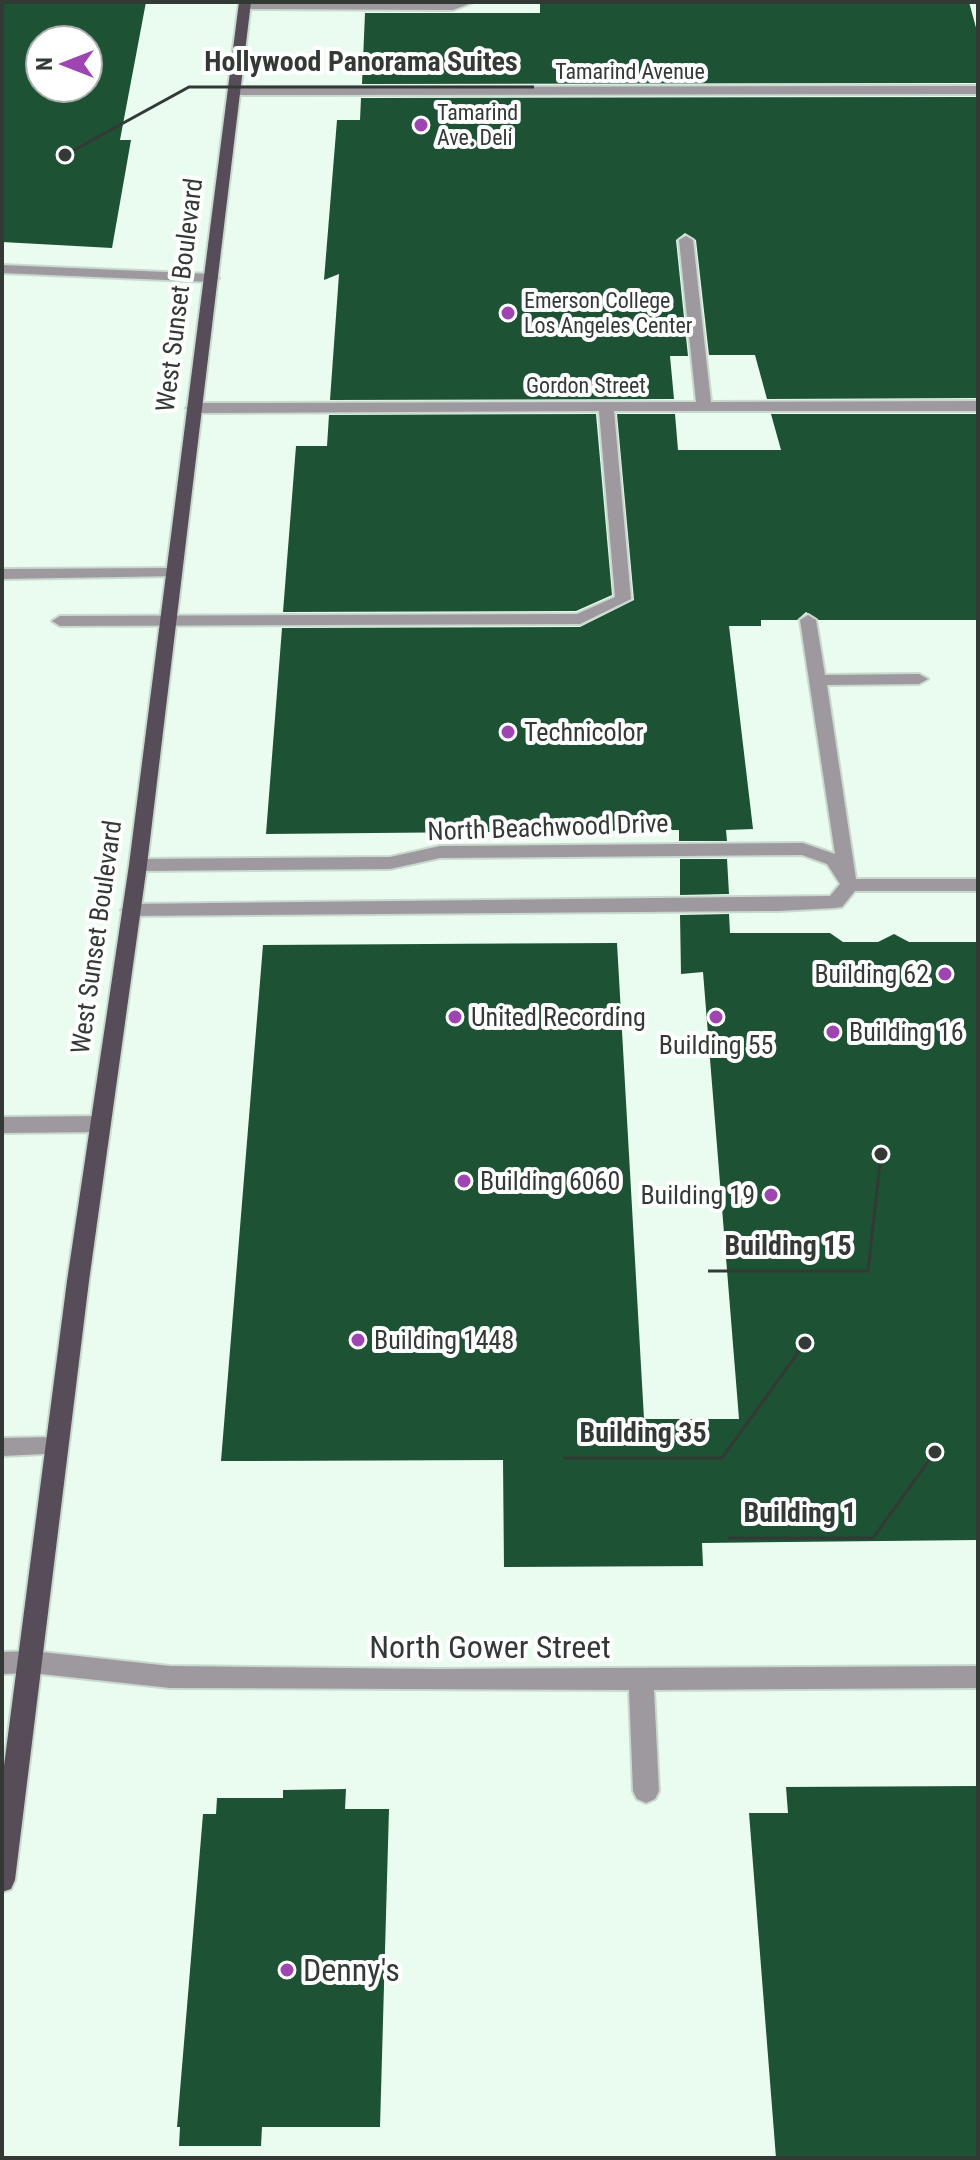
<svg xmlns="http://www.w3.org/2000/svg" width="980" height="2160" viewBox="0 0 980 2160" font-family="'Roboto Condensed',sans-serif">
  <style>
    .building { fill: #1e5234; fill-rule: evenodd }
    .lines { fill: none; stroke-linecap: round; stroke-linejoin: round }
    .minor-casing { stroke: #c9d9ce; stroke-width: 4 }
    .major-casing { stroke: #c9d9ce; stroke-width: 4 }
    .minor { fill: #9e989f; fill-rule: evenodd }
    .major { fill: #564d58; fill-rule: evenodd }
    .poi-dot { fill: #9f45b1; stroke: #fff; stroke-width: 3 }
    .labels { text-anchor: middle; stroke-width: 8; stroke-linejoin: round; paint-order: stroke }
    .far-street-label { font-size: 22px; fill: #333a35; stroke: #fff }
    .far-poi-label { font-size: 22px; fill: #333a35; stroke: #fff; text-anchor: start }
    .street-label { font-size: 26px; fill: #333a35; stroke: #fff }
    .poi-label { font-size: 26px; fill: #333a35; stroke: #fff; text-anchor: start }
    .near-street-label { font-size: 32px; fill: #333a35; stroke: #fff }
    .near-poi-label { font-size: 32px; fill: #333a35; stroke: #fff; text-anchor: start }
    .leader { fill: none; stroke: #333a35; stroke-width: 3 }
    .callout-dot { fill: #333a35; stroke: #fff; stroke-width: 3 }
    .callout-label { font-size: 28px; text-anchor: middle; font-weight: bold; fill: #333a35; stroke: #fff; stroke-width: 8; stroke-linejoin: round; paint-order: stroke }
  </style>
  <rect width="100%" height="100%" fill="#eafcf0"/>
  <path class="building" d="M 2,2 L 146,2 L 120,140 L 131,140 L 112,248 L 2,242 ZM 40,40 L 88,40 L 88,88 L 40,88 Z
    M 540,2 L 969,2 L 978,35 L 978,83 L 362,84 L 365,13 L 540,13 Z
    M 978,97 L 978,398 L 767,399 L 755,355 L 709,355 L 696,240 L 685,233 L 676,240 L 688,356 L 670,356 L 674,399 L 330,400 L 339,274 L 324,280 L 337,120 L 360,120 L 361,98 Z
    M 596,414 L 612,595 L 576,611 L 283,612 L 296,446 L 327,446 L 329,415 Z
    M 617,414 L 675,414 L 678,450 L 781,450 L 771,414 L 978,414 L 978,620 L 819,620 L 806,612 L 797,620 L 761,620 L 761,626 L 729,626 L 753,829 L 726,830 L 727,841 L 679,841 L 679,830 L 266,834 L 282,628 L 580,627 L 634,600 Z
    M 680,859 L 727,859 L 729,894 L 680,895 Z
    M 729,914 L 730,933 L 830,933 L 843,942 L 878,942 L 894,934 L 909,942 L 978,942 L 978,1540 L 702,1543 L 703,1566 L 504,1567 L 503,1460 L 221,1461 L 263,945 L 617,943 L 644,1419 L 739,1419 L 703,972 L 681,974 L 680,915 Z
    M 978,1786 L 978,2158 L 776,2158 L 749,1813 L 788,1813 L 786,1787 Z
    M 346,1789 L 345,1809 L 389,1809 L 380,2127 L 262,2127 L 261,2146 L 179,2146 L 180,2127 L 177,2127 L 203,1814 L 216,1814 L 217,1798 L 283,1798 L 283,1790 Z"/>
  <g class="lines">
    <g class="minor-casing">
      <path id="minor" d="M 244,2 L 474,2 L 453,10 L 240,9 L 240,3 Z
        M 978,86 L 978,94 L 235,95 L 229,91 L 235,87 Z
        M 686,236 L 693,240 L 711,402 L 978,401 L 978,411 L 614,411 L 631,599 L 580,624 L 60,626 L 52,621 L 60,616 L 577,614 L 615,597 L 599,411 L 194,413 L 186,408 L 194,403 L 696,402 L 679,240 Z
        M 2,265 L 212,274 L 219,278 L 212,282 L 2,273 Z
        M 173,568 L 179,570 L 179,576 L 2,579 L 2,569 Z
        M 808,615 L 816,620 L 825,675 L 919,674 L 928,679 L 919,684 L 827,685 L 856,879 L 978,879 L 978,891 L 855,891 L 842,907 L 835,908 L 778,911 L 130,916 L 121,910 L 130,904 L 830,896 L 840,884 L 827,864 L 802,855 L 440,858 L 390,869 L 138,871 L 129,865 L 138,859 L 390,857 L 440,846 L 803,843 L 835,854 L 800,620 Z
        M 100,1116 L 107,1119 L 110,1124 L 107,1129 L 100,1132 L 2,1133 L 2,1117 Z
        M 57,1437 L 65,1439 L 68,1446 L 65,1453 L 2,1456 L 2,1438 Z
        M 32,1651 L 170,1666 L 438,1669 L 978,1666 L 978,1688 L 654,1690 L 659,1791 L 655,1799 L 646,1803 L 637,1799 L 633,1791 L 629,1690 L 170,1688 L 32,1673 L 2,1674 L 2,1652 Z"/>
    </g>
    <g class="major-casing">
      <path id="major" d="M 239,2 L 251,2 L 147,865 L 89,1281 L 15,1880 L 11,1889 L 2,1892 L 2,1781 L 67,1281 L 129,865 Z"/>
    </g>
    <use href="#minor" class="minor"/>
    <use href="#major" class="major"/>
  </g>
  <g class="poi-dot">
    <circle cx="421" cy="125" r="8"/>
    <circle cx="508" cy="313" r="8"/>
    <circle cx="508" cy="732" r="8"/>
    <circle cx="945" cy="974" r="8"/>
    <circle cx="455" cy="1017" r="8"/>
    <circle cx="716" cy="1017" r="8"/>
    <circle cx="833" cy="1032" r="8"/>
    <circle cx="464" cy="1181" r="8"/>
    <circle cx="771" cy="1195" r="8"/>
    <circle cx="358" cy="1340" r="8"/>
    <circle cx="287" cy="1970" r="8"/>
  </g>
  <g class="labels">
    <g class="far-street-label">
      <text x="630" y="79">Tamarind Avenue</text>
      <text x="586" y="393">Gordon Street</text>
    </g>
    <g class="far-poi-label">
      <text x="437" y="120">Tamarind<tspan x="437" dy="25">Ave. Deli</tspan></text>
      <text x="524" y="308">Emerson College<tspan x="524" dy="25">Los Angeles Center</tspan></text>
    </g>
    <g class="street-label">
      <text transform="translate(179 295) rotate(-83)" y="9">West Sunset Boulevard</text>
      <text transform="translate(548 827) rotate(-2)" y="9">North Beachwood Drive</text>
      <text transform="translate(96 937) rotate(-82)" y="9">West Sunset Boulevard</text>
    </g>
    <g class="poi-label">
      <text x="524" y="741">Technicolor</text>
      <text x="929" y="983" text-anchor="end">Building 62</text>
      <text x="471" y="1026">United Recording</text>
      <text x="849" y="1041">Building 16</text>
      <text x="716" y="1054" text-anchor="middle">Building 55</text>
      <text x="480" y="1190">Building 6060</text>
      <text x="755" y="1204" text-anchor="end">Building 19</text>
      <text x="374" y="1349">Building 1448</text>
    </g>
    <g class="near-street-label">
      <text x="490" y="1658">North Gower Street</text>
    </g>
    <g class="near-poi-label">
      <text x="303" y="1981">Denny's</text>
    </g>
  </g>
  <path class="leader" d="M65 155L189 87H534M881 1154L868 1271H708M805 1343L722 1458H563M935 1452L873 1538H728"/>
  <g class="callout-dot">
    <circle cx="65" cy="155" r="8"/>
    <circle cx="881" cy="1154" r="8"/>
    <circle cx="805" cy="1343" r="8"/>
    <circle cx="935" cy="1452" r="8"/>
  </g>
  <g class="callout-label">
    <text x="361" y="71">Hollywood Panorama Suites</text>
    <text x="788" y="1255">Building 15</text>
    <text x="643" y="1442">Building 35</text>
    <text x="800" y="1522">Building 1</text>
  </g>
  <rect width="980" height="2160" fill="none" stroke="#333a35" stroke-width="8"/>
  <g transform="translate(64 64) rotate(270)"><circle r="38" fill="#ffffff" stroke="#adb0ae" stroke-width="2"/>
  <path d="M0-6L14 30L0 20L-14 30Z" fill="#9f45b1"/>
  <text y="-12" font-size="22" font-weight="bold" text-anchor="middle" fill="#333a35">N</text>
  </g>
</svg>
